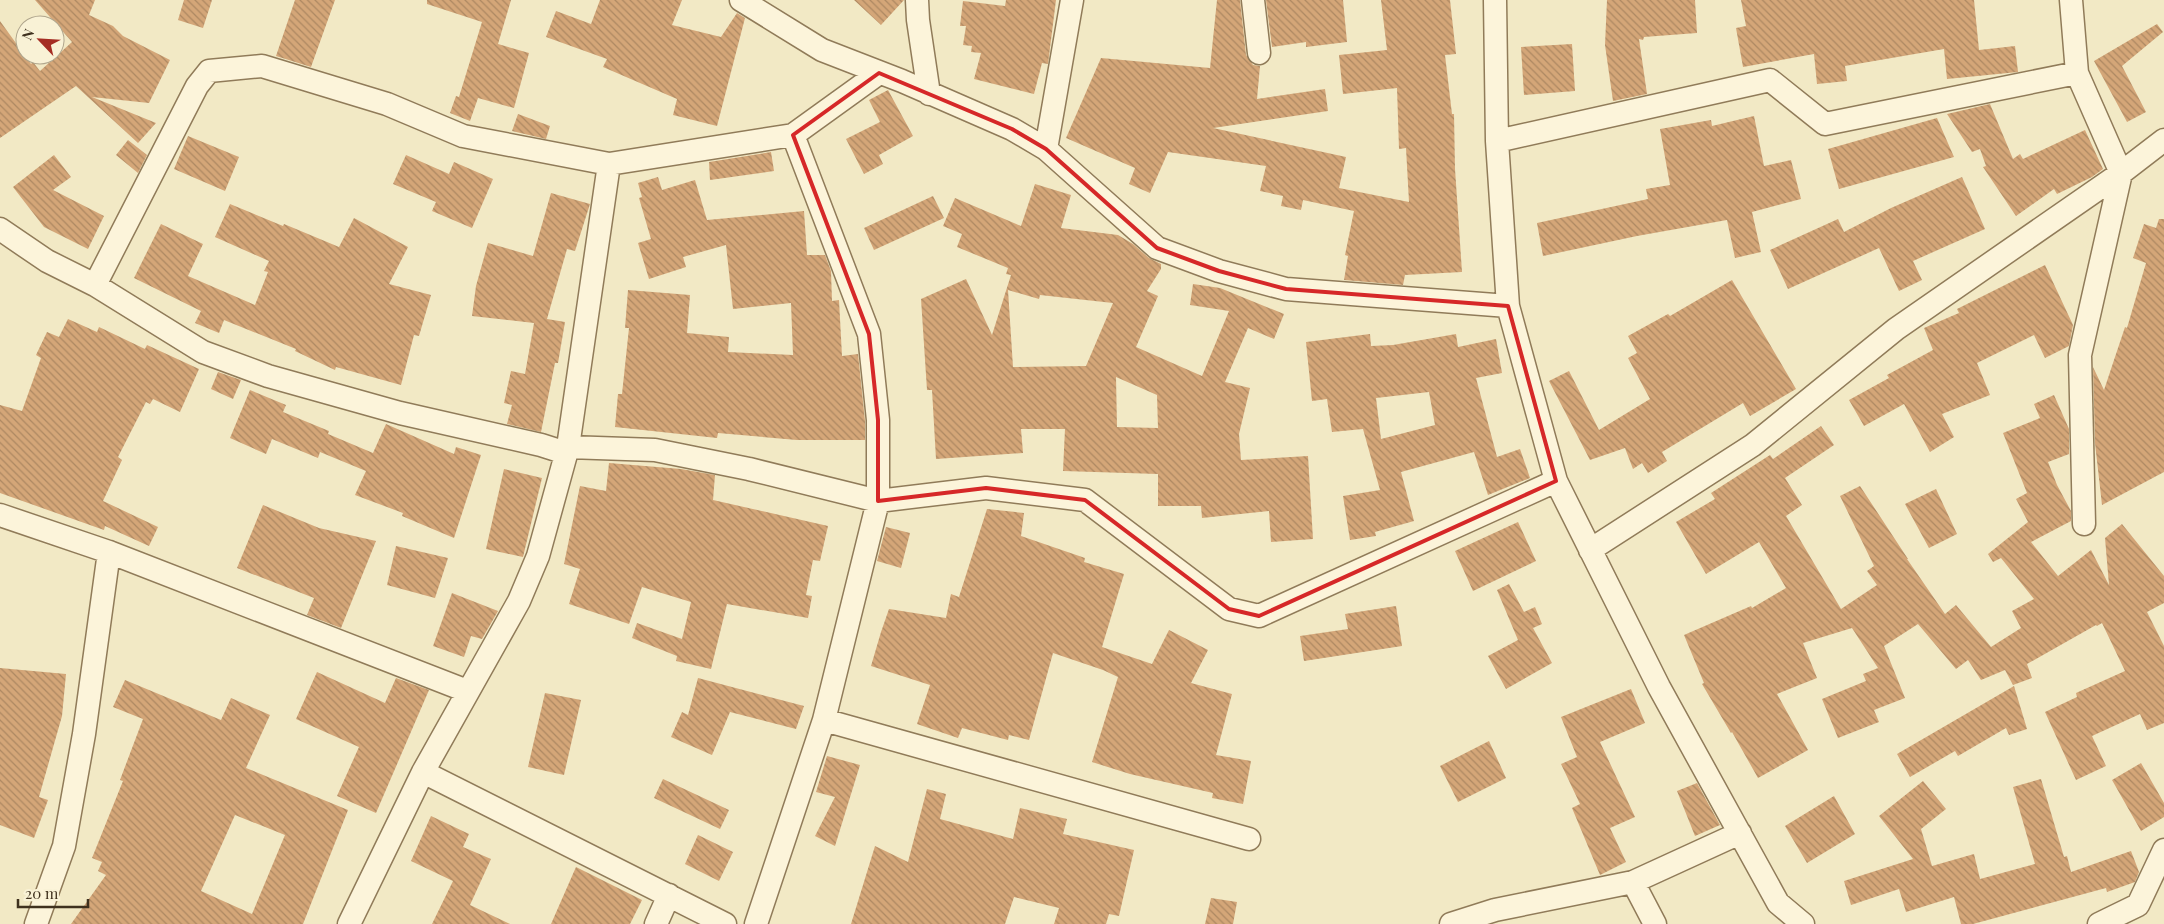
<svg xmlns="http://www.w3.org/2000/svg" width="2164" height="924" viewBox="0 0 2164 924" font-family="'Playfair Display',serif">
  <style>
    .building { fill: url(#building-back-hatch); fill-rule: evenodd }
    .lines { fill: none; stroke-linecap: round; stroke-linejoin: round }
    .street-casing { stroke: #907b59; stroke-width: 25 }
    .street { stroke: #fcf4da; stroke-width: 22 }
    .marked { fill: none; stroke: #d62828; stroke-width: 4; stroke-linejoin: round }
  </style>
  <defs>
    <pattern id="building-back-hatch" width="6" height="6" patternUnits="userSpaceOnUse" patternTransform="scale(1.25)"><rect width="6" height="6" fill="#d4a678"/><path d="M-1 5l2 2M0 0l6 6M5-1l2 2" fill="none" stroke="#ad8862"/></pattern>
  </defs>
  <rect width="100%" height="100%" fill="#f2e9c5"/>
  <path class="building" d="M 35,0 L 95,0 L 89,15 L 113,26 L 123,36 L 170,60 L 149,103 L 92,97 L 156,123 L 138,143 L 76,86 L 0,138 L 0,21 L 31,64 L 33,62 L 40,71 L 72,42 Z
    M 184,0 L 212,0 L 203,28 L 178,20 Z
    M 295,0 L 335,0 L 311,67 L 276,56 Z
    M 427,0 L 511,0 L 498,44 L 529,53 L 514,108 L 478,98 L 470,121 L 450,113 L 456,96 L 459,97 L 482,22 L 427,4 Z
    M 600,0 L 682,0 L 672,25 L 721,37 L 737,13 L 745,18 L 717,126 L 673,115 L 677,99 L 603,67 L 607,59 L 546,37 L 556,11 L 591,24 Z
    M 854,0 L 904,0 L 881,25 Z
    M 1006,0 L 1056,0 L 1048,64 L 1042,63 L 1034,94 L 974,79 L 981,53 L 971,52 L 972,46 L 963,45 L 966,26 L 960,26 L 963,1 L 1005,6 Z
    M 1217,0 L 1240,0 L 1246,55 L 1253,65 L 1260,66 L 1257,99 L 1325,89 L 1328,111 L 1213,128 L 1346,157 L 1339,188 L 1409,202 L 1406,148 L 1399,149 L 1397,88 L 1343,94 L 1339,55 L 1387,50 L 1381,0 L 1450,0 L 1456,54 L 1445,55 L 1452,114 L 1454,114 L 1455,169 L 1462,272 L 1405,275 L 1403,285 L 1344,280 L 1348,256 L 1345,255 L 1354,211 L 1303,200 L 1301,210 L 1281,206 L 1283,196 L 1260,191 L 1266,166 L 1168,152 L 1150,193 L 1129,184 L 1135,168 L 1066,138 L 1101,58 L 1210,68 Z
    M 1266,0 L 1343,0 L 1347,42 L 1306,47 L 1306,42 L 1272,47 Z
    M 1607,0 L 1695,0 L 1697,33 L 1644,37 L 1643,40 L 1639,39 L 1647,94 L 1613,101 L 1605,45 Z
    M 1741,0 L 1974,0 L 1979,50 L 2015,46 L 2018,72 L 1947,79 L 1944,49 L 1845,66 L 1847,81 L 1817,84 L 1814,54 L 1743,67 L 1736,28 L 1746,26 Z
    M 2157,24 L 2163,32 L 2122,66 L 2146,112 L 2127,122 L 2094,61 Z
    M 1572,44 L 1575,91 L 1524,95 L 1521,47 Z
    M 888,90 L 913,136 L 879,155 L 883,164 L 864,174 L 846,139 L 880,122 L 869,100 Z
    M 1990,104 L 2013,159 L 2020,154 L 2023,159 L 2085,130 L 2103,169 L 2092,177 L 2057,194 L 2054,189 L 2016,216 L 1983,167 L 1986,166 L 1980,149 L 1972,152 L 1947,114 Z
    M 518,114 L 550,126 L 546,139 L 512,131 Z
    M 1754,116 L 1764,166 L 1791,160 L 1801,199 L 1752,212 L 1761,252 L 1735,258 L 1727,220 L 1637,236 L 1543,256 L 1537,223 L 1648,199 L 1646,189 L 1670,185 L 1660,129 L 1711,120 L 1712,126 Z
    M 1937,118 L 1954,157 L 1839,189 L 1828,149 Z
    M 188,136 L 239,157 L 225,191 L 174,169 Z
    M 128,140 L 147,155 L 138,173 L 116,155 Z
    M 771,152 L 774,171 L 710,180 L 709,162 Z
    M 54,155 L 71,177 L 53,190 L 104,216 L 88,249 L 44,227 L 13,187 Z
    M 406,155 L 449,174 L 454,162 L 493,179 L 472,228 L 432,211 L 436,202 L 393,184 Z
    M 658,177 L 662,190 L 695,180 L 707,220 L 804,211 L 807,255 L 825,255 L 831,271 L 832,301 L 839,300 L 842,356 L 858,354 L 865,421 L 865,440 L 797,440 L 718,433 L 717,438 L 615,427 L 618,394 L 622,394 L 629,328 L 625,328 L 628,290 L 690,295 L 687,333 L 729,337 L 728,352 L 793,355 L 791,303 L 733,309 L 726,245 L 683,257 L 686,267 L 649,279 L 638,243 L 651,239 L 639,198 L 642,197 L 638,183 Z
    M 1962,177 L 1985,229 L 1913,261 L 1922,280 L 1899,291 L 1879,248 L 1788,289 L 1770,250 L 1838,219 L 1844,232 L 1891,208 Z
    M 1035,184 L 1071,195 L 1061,228 L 1118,235 L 1133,244 L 1149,258 L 1161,264 L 1161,269 L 1147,291 L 1158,296 L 1136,347 L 1202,376 L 1229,311 L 1190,305 L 1193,284 L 1220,288 L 1284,314 L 1274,339 L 1248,328 L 1225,382 L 1250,388 L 1239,434 L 1241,460 L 1308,456 L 1313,539 L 1271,542 L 1269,511 L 1202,518 L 1201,506 L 1158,506 L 1158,474 L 1063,471 L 1065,429 L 1021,429 L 1023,453 L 936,459 L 932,390 L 927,390 L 921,299 L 966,279 L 992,335 L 1011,275 L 1006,274 L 1008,268 L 957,247 L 962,234 L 943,226 L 955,198 L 1021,226 ZM 1008,290 L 1039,299 L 1040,295 L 1113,303 L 1086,366 L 1013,367 ZM 1116,377 L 1157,395 L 1158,428 L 1117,427 Z
    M 551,193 L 590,204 L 575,251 L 567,249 L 547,319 L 565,322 L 558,363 L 555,363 L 541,432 L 507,424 L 512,405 L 504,403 L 511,371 L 525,374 L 534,323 L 472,316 L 476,286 L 488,243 L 533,256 Z
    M 933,196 L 944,218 L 874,250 L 864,228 Z
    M 230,204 L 283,226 L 284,224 L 339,247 L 354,218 L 408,247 L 389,284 L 431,295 L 419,336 L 414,335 L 401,385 L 336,367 L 335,370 L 295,351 L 296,349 L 224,320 L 219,333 L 195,323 L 201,311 L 134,278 L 161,224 L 203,244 L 188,276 L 255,305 L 268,272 L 264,271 L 269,261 L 215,237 Z
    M 2159,219 L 2164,219 L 2164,472 L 2102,505 L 2095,443 L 2093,367 L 2104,390 L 2125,327 L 2127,328 L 2146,263 L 2133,258 L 2144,224 L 2156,228 Z
    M 2045,265 L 2073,325 L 2069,346 L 2045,358 L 2034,335 L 1977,363 L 1990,395 L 1942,414 L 1954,437 L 1930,452 L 1904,404 L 1864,426 L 1849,400 L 1889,378 L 1887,375 L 1933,350 L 1924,328 L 1959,313 L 1957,309 Z
    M 1732,280 L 1796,389 L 1750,416 L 1743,403 L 1662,452 L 1667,461 L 1648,473 L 1642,463 L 1633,469 L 1625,448 L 1590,460 L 1549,381 L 1569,371 L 1599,430 L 1650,399 L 1628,358 L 1637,353 L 1628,336 L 1668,314 L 1670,316 Z
    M 68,319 L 97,332 L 99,327 L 145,349 L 147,345 L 199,369 L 180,412 L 153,399 L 150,404 L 146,402 L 118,457 L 122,460 L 103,501 L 158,527 L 149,546 L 105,526 L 104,530 L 0,493 L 0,405 L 22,411 L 41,358 L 36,355 L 47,332 L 59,337 Z
    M 1370,334 L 1371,346 L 1393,345 L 1456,334 L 1458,347 L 1496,339 L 1502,373 L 1476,378 L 1497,457 L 1520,449 L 1530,478 L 1488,495 L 1474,452 L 1401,472 L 1414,521 L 1375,532 L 1376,536 L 1350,540 L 1343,496 L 1380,490 L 1363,429 L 1332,432 L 1327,399 L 1312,401 L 1306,342 ZM 1429,392 L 1435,425 L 1381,439 L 1376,398 Z
    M 218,372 L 241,380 L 233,399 L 211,389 Z
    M 250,390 L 286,405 L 283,412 L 329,431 L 328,434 L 373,453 L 386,424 L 454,454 L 456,447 L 481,455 L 454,538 L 402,516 L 403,513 L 355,495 L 366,471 L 320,452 L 318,458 L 272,439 L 266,454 L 230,438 Z
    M 2054,395 L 2069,429 L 2069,454 L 2048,462 L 2057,485 L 2071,511 L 2071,521 L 2031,542 L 2058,576 L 2091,550 L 2109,585 L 2105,538 L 2122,524 L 2164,576 L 2164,603 L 2147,612 L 2164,646 L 2164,723 L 2147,730 L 2140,714 L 2092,736 L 2106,766 L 2076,780 L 2045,712 L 2077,697 L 2076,693 L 2125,671 L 2102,623 L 2097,626 L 2096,625 L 2027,664 L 2032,678 L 2013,685 L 2005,670 L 1981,680 L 1968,660 L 1956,669 L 1918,624 L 1884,646 L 1905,698 L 1874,710 L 1879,722 L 1838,738 L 1822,699 L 1866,681 L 1863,674 L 1878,668 L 1852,628 L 1803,643 L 1817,678 L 1777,694 L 1808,750 L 1758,778 L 1732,732 L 1731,733 L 1702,684 L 1704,683 L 1684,635 L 1751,606 L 1752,608 L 1786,588 L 1759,542 L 1706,574 L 1676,522 L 1715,499 L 1711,493 L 1770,455 L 1773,459 L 1821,426 L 1834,445 L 1785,478 L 1802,505 L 1786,516 L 1841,609 L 1877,585 L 1867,571 L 1874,566 L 1840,496 L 1860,486 L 1908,559 L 1907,559 L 1945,614 L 1956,605 L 1991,647 L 2021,628 L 2012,611 L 2034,599 L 2001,558 L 1993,562 L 1988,554 L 2028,522 L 2016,499 L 2027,493 L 2003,433 L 2040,418 L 2034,404 Z
    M 609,463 L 681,469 L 715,475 L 713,500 L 828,526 L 820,561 L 813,560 L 806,595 L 812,596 L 808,618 L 727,604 L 711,669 L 676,661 L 677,656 L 632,638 L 637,623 L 682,639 L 691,602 L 642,587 L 629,624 L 569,604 L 580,569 L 564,564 L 580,486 L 606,491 Z
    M 504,469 L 542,478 L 523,557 L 486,549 Z
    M 1936,489 L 1957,534 L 1929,548 L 1905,504 Z
    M 263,505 L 319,528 L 376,541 L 341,628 L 307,615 L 314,598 L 237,568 Z
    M 987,509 L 1024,513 L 1021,536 L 1085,558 L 1084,562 L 1124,574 L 1102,647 L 1152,664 L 1169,630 L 1208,650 L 1191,683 L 1232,694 L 1216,755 L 1251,761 L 1243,804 L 1212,798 L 1213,793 L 1130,774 L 1092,762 L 1118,677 L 1103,670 L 1053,653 L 1029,740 L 1009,735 L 1008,740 L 962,728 L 958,738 L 917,724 L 930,685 L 871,666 L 881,632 L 889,609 L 946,618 L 951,594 L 959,597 Z
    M 1518,522 L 1536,561 L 1473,591 L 1455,551 Z
    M 886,527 L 910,533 L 901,568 L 877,561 Z
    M 396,546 L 448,558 L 435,598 L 387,585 Z
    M 1509,584 L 1524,612 L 1535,607 L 1542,624 L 1533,628 L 1552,663 L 1506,689 L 1488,656 L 1518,640 L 1497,590 Z
    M 452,593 L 498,611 L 482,639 L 471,636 L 464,657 L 433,646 Z
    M 1396,606 L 1402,646 L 1304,661 L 1300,636 L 1348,629 L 1345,614 Z
    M 0,668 L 66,674 L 62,716 L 39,797 L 48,800 L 34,838 L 0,825 Z
    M 317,672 L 385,703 L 396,678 L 429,690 L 376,813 L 337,796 L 359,747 L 296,719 Z
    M 698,678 L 804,706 L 796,729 L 730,712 L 712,755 L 671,737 L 682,712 L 688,715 Z
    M 125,680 L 221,720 L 231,698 L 270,715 L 246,768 L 348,810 L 303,924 L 71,924 L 106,875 L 98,871 L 102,862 L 92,858 L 123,781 L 120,780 L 143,719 L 113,707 ZM 235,815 L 285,835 L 252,914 L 201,891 Z
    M 2014,686 L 2027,729 L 2009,735 L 2006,728 L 1958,756 L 1955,751 L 1910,777 L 1897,754 Z
    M 1631,689 L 1645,723 L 1600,742 L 1635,817 L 1610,828 L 1626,862 L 1600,875 L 1572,808 L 1580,804 L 1561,764 L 1577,757 L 1561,717 Z
    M 545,693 L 581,700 L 564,775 L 528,767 Z
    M 1489,741 L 1506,778 L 1458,802 L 1440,766 Z
    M 827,756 L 860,765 L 835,846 L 815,836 L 835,797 L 816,792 Z
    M 2141,763 L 2164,803 L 2164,817 L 2141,831 L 2112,780 Z
    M 663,779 L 729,810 L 720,829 L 654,798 Z
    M 2041,779 L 2064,857 L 2067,856 L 2071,872 L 2131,851 L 2139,872 L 2135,882 L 2107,892 L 2106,888 L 1973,924 L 1961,924 L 1954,897 L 1906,912 L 1899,889 L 1851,905 L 1844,881 L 1913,859 L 1879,816 L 1923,781 L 1946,809 L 1921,829 L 1932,866 L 1974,854 L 1980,879 L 2035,864 L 2013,787 Z
    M 1697,783 L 1720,825 L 1695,836 L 1677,791 Z
    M 927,789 L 946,794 L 940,819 L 1013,839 L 1020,808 L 1067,819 L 1063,834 L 1134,850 L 1119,916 L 1109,914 L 1106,924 L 1054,924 L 1059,908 L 1014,897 L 1005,924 L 851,924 L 875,846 L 908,862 Z
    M 1834,796 L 1855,834 L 1807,863 L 1785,826 Z
    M 431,816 L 469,834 L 463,847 L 491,859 L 470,905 L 510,924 L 432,924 L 453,881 L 411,861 Z
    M 698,835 L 733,852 L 719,881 L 685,864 Z
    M 576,867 L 642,900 L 630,924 L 551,924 Z
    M 1211,898 L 1237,902 L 1233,924 L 1205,924 Z"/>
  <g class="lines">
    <g class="street-casing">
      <path id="street" d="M 741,0 L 822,50 L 902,81 L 1012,129 L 1046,149 L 1157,248 L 1219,271 L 1286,289 L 1508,306
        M 917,0 L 918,20 L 929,94
        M 1253,0 L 1259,53
        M 1495,0 L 1497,141 L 1508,306 L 1556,481 L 1659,687 L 1778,903 L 1803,924
        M 2071,0 L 2077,73 L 2121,173 L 2080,355 L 2084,524
        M 1497,141 L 1770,80 L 1825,124 L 2077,73
        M 1046,149 L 1072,0
        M 0,229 L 47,261 L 95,285 L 203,352 L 268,376 L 400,413 L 541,445 L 566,453
        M 95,285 L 197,86 L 209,71 L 262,66 L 387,104 L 463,136 L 609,164 L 793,135 L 879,73
        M 568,447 L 655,450 L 749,469 L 878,501 L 986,488 L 1085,500 L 1229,609 L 1259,616 L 1556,481
        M 0,515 L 109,552 L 467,691
        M 1590,550 L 1753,445 L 1896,329 L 2121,173 L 2164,140
        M 824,720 L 1249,839
        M 423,772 L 725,924
        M 1633,882 L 1655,924
        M 36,924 L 64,846 L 84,734 L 109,552
        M 349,924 L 423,772 L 519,601 L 538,556 L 568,447 L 609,164
        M 656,924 L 669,895
        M 756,924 L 824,720 L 878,501 L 878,420 L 869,334 L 793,135
        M 1451,924 L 1495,910 L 1633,882 L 1740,833
        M 2099,924 L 2138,905 L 2164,850"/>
    </g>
    <use href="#street" class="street"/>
  </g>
  <path class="marked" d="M 879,73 L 1012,129 L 1046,149 L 1157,248 L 1219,271 L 1286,289 L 1508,306 L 1556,481 L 1259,616 L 1229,609 L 1085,500 L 986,488 L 878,501 L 878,420 L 869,334 L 793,135 Z"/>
  <g transform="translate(40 40) rotate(295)"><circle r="24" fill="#f9f2d6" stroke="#afa58c"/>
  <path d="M0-4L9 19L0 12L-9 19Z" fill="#a52d23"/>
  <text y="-8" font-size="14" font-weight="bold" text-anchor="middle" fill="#3f311e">N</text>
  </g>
  <path d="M18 899v8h70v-8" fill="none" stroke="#3f311e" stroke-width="2.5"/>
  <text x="25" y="899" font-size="15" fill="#3f311e" stroke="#f9f2d6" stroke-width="4" paint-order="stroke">20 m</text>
</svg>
